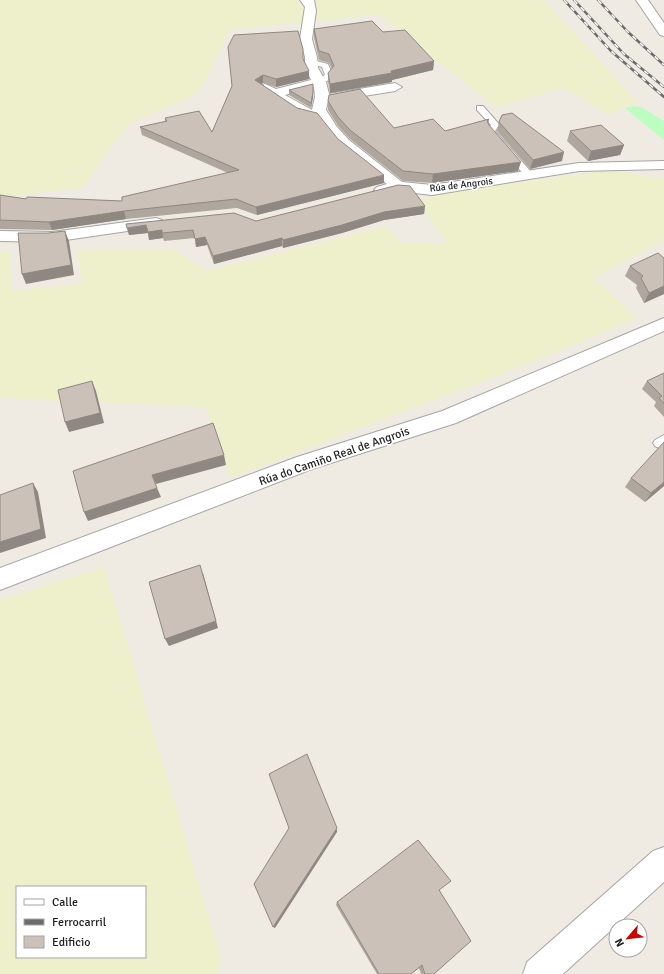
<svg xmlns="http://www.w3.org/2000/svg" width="664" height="974" viewBox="0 0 664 974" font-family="Signika,sans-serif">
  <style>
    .farmland { fill: #eef0cc; fill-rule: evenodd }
    .park { fill: #bbfec0 }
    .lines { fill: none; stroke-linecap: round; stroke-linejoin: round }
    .lane-casing { stroke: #a5a5a5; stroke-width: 2 }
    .street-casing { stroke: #a5a5a5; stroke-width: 2 }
    .lane { fill: #fff; fill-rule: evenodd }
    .street { fill: #fff; fill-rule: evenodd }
    .rail-casing { stroke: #6c6c6c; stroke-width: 2.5 }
    .rail { stroke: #fff; stroke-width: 1.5; stroke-dasharray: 5; stroke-linecap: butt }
    .wall { fill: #afa69e }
    .shaded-wall { fill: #8f8781 }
    .building { fill: #ccc1b8; stroke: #8f8781 }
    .labels { text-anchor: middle; stroke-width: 3.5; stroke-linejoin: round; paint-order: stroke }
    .far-street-label { font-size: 10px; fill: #1e1e1e; stroke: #fff }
    .street-label { font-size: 12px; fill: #1e1e1e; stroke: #fff }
  </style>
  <rect width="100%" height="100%" fill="#f0ebe2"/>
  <path class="farmland" d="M 0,0 L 544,0 L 637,101 L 609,115 L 564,88 L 496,107 L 378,15 L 230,29 L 199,93 L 127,125 L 83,188 L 0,197 Z
    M 613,170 L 664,179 L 664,240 L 593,278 L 638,318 L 507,372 L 230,478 L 206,407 L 0,398 L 0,251 L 9,252 L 12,291 L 82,283 L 76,250 L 173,249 L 206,271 L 387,226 L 400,243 L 447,244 L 418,200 L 472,188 Z
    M 104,567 L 222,961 L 216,974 L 0,974 L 0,600 ZM 17,887 L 145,887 L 145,957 L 17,957 Z"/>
  <path class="park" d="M 635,106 L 643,108 L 664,121 L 664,140 L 625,108 Z"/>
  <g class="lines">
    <g class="lane-casing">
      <path id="lane" d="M 308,59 L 328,64 L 333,76 C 329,80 322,85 316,84 L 316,80 L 325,75 L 322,67 L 308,63 Z
        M 477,106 L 483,106 L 498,123 L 499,125 L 495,131 L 532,173 L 532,177 L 526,177 L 488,133 L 487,131 L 491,125 L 477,110 Z
        M 664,435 L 664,446 L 659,448 L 655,446 L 653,443 L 655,440 Z"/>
    </g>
    <g class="street-casing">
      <path id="street" d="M 300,0 L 314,0 L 316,11 L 312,39 L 317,57 L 318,68 L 326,82 L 329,94 L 395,83 L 402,87 L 395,91 L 333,101 L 328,100 L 326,110 L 337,127 L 349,140 L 402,182 L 432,185 L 579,163 L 664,161 L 664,169 L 579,171 L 432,195 L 397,191 L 382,195 L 377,193 L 374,190 L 377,187 L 387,184 L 339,146 L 318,120 L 298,115 L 258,88 L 265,84 L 276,89 L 311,80 L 305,66 L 305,57 L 300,39 L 305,7 ZM 314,87 L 315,97 L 312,110 L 285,95 Z
        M 636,0 L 648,0 L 664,23 L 664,36 L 660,35 Z
        M 156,218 L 162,220 L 164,223 L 162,226 L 52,242 L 0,241 L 0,231 L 52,232 Z
        M 664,318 L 664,331 L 456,423 L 312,469 L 0,590 L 0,568 L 297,457 L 442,411 Z
        M 664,847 L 664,882 L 563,974 L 523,974 L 527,962 L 653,851 Z"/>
    </g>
    <use href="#lane" class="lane"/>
    <use href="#street" class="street"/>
    <g class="rail-casing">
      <path id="rail" d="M 564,0 L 611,51 L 664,97
        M 574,0 L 624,54 L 664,87
        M 598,0 L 628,32 L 664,65"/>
    </g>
    <use href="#rail" class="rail"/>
  </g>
  <path class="wall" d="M 314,29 L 383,32 L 434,61 L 433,70 L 392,80 L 392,82 L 330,93 L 328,82 L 328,73 L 332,69 L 329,63 L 319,60 L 314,38 Z
    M 304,59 L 309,79 L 276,87 L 263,83 L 261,84 L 338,139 L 384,183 L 257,215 L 237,208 L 126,219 L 52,230 L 0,229 L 0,195 L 26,199 L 122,201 L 228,173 L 142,135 L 140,127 L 165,122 L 165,118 L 212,132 L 232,86 Z
    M 289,90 L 313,92 L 313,97 L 311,108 L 289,95 Z
    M 328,101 L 394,128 L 445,131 L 489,119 L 489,125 L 518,171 L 432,183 L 403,181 L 350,139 L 338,126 L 328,110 Z
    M 499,122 L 562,161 L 530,169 L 497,131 Z
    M 570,131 L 624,145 L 620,155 L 588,161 L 567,141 Z
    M 425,206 L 424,214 L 384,220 L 342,233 L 283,248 L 282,246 L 214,264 L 207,245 L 196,247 L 195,238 L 164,241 L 163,238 L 149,240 L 148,233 L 129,235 L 127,228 L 256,221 Z
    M 664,258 L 664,294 L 644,303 L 636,288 L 637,285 L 625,276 L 630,266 Z
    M 664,373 L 664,417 L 654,406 L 656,402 L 642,389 L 647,381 Z
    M 631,478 L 664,486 L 645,502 L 625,487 Z
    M 439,890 L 434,974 L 421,974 L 419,968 L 411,974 L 377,974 L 336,905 L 337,902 Z"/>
  <path class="shaded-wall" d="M 434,61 L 433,70 L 392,80 L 392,82 L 330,93 L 330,84 L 391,71 Z
    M 309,71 L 309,79 L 276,87 L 276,79 Z
    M 263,75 L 263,83 L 256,88 L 255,80 Z
    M 313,92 L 313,97 L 311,108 L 311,103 Z
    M 624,145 L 620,155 L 588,161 L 591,151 Z
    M 564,152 L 562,161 L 530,169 L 533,160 Z
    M 521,162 L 518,171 L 432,183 L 433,174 Z
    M 384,175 L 384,183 L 257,215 L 256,207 Z
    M 425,206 L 424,214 L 384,220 L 342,233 L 283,248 L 283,240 L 384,212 Z
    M 124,211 L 126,219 L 52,230 L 49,222 Z
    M 146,225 L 148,233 L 129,235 L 127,228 Z
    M 162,230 L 163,238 L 149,240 L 148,232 Z
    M 65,231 L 69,241 L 74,275 L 26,284 L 22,274 Z
    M 205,237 L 207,245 L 196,247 L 195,239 Z
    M 282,238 L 282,246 L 214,264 L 213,256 Z
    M 664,286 L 664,294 L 644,303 L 649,293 Z
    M 92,381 L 96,391 L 104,423 L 69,432 L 65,422 Z
    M 224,455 L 226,465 L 156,484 L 152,475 Z
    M 664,482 L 664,486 L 645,502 L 651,493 Z
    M 33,483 L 38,492 L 46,538 L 0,553 L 0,542 Z
    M 157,488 L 161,497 L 88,521 L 84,512 Z
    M 203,573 L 218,628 L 169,646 L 165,639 Z
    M 337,828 L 337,832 L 275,928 L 273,927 Z"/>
  <path class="building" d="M 372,21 L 383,32 L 405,30 L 434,61 L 391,71 L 392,73 L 330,84 L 328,73 L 334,66 L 329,54 L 319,51 L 314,29 Z
    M 298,31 L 303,49 L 303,59 L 309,71 L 276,79 L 263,75 L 255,80 L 297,108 L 317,113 L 338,139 L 384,175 L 256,207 L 236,199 L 124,211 L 49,222 L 0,220 L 0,195 L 26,199 L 27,197 L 122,201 L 122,197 L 239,170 L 140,127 L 167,121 L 165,118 L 199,111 L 212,132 L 232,86 L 228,47 L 234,35 Z
    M 313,84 L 313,92 L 311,103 L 289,90 Z
    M 360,89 L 394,128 L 433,119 L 445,131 L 489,119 L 487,121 L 489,125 L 521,162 L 433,174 L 403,171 L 350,130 L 338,117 L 328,101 L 329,95 Z
    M 512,113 L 564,152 L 533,160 L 499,122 L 502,115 Z
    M 601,125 L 624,145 L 591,151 L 570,131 Z
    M 398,185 L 410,186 L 425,206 L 384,212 L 342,225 L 283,240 L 282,238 L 213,256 L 205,237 L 195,239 L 193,230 L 162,233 L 162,230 L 148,232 L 146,225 L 127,228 L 126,224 L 234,213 L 256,221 Z
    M 65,231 L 71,265 L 22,274 L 18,233 L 48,233 Z
    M 658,253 L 664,258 L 664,286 L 649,293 L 641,278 L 643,276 L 630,266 Z
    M 664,373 L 664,404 L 659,398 L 662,396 L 647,381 Z
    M 92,381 L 100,413 L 65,422 L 58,390 Z
    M 213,423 L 224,455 L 152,475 L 157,488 L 84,512 L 73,471 Z
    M 664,442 L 664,482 L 651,493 L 631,478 Z
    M 33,483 L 41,529 L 0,542 L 0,495 Z
    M 200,565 L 216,621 L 165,639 L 149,582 Z
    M 307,754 L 337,828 L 273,927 L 254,884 L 289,828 L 269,774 Z
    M 418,840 L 451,881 L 439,890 L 471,941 L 434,974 L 425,974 L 422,965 L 411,974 L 379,974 L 337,902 Z"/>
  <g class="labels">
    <g class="far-street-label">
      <text transform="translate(461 184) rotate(-7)" y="4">Rúa de Angrois</text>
    </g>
    <g class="street-label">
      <text transform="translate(334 456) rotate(-19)" y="4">Rúa do Camiño Real de Angrois</text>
    </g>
  </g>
  <rect x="16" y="886" width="130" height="72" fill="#ffffff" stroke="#a5a5a5"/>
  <rect x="24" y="899" width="20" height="6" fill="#ffffff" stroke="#a5a5a5"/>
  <text x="52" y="906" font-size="12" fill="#1e1e1e">Calle</text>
  <rect x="24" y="919" width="20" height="6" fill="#6c6c6c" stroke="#a5a5a5"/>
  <text x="52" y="926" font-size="12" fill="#1e1e1e">Ferrocarril</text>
  <rect x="24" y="936" width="20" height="12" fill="#ccc1b8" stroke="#a5a5a5"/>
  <text x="52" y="946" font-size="12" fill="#1e1e1e">Edificio</text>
  <g transform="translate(628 938) rotate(242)"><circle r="19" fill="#ffffff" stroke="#a5a5a5"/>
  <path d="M0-3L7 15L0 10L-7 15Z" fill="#cb0000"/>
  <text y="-6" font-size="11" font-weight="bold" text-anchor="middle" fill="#1e1e1e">N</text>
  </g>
</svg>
